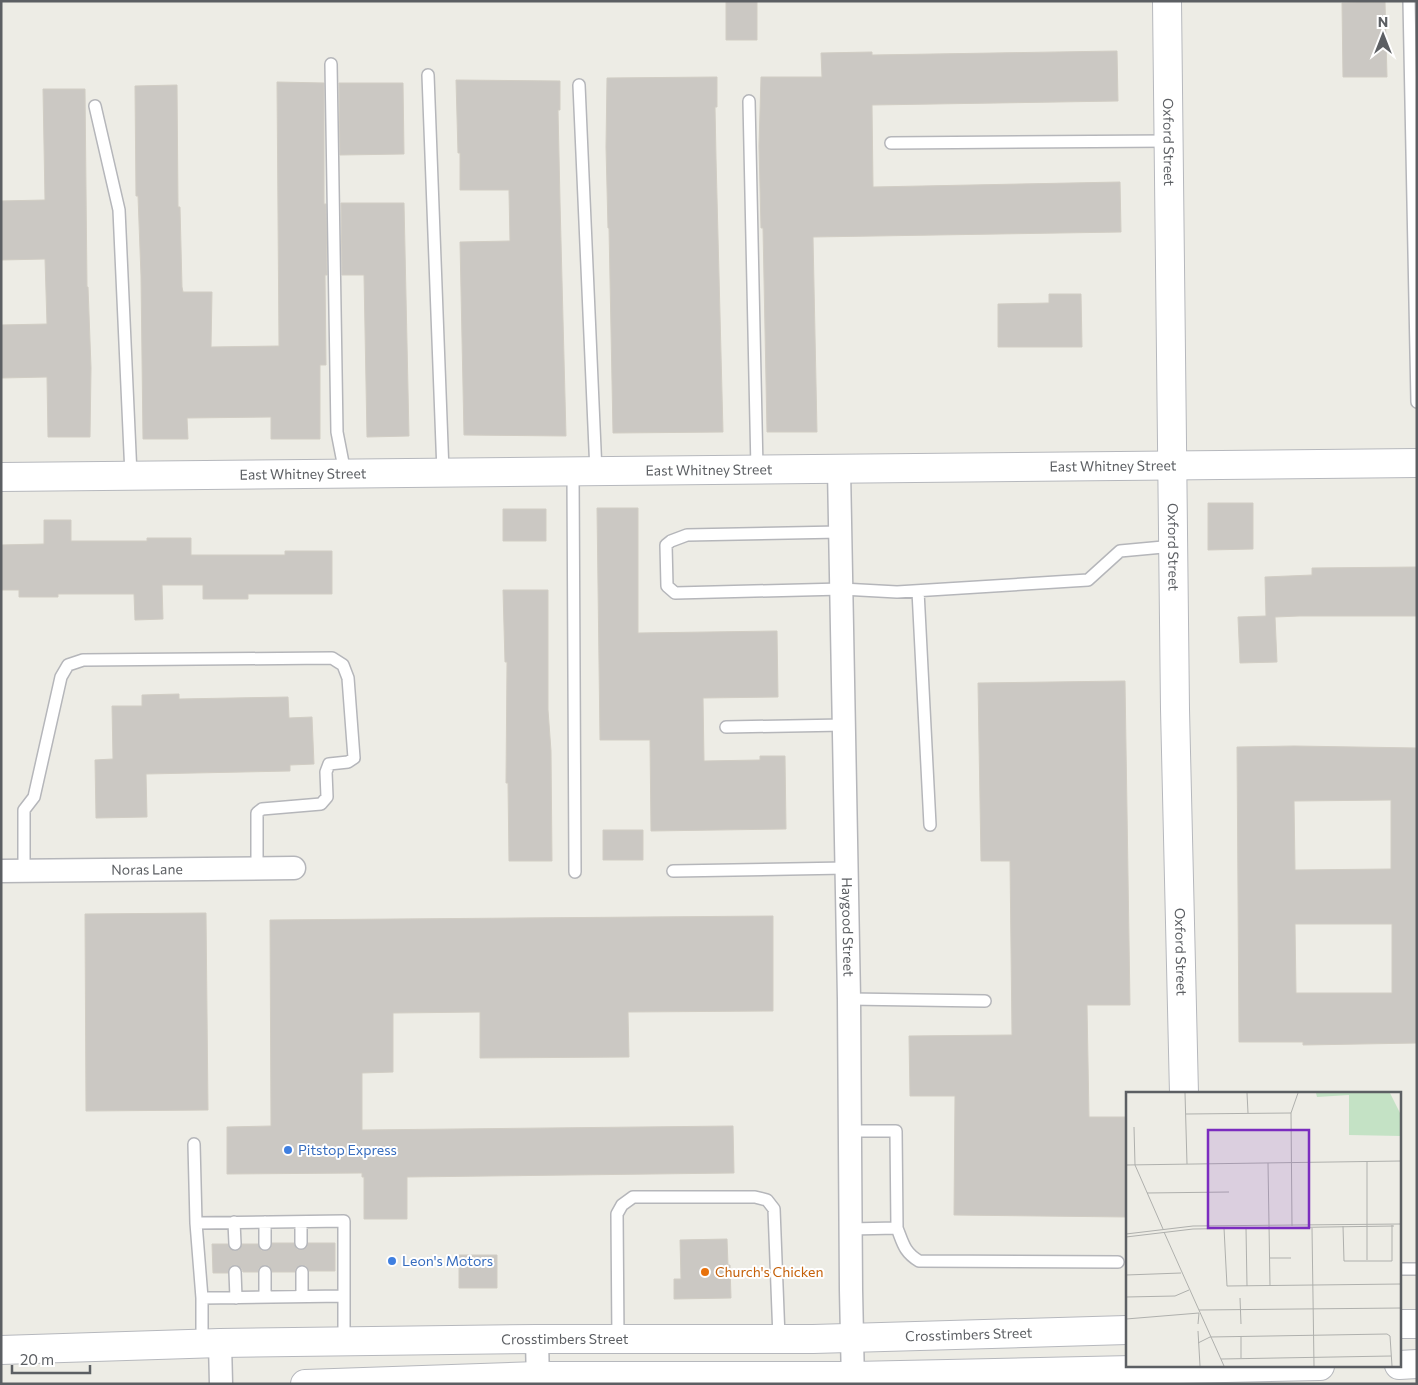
<svg xmlns="http://www.w3.org/2000/svg" width="1418" height="1385" viewBox="0 0 1418 1385" font-family="Commissioner,sans-serif">
  <style>
    .building { fill: #cbc8c3; stroke: #d1cdc4; fill-rule: evenodd }
    .lines { fill: none; stroke-linecap: round; stroke-linejoin: round }
    .lane-casing { stroke: #b5b6ba; stroke-width: 14 }
    .street-casing { stroke: #b5b6ba; stroke-width: 25 }
    .secondary-casing { stroke: #b6b8bd; stroke-width: 30 }
    .lane { stroke: #fff; stroke-width: 11 }
    .street { stroke: #fff; stroke-width: 22 }
    .secondary { stroke: #fff; stroke-width: 28 }
    .shop-dot { fill: #3f7fe0; stroke: #fff; stroke-width: 2 }
    .food-dot { fill: #e8710a; stroke: #fff; stroke-width: 2 }
    .labels { text-anchor: middle; stroke-width: 4; stroke-linejoin: round; paint-order: stroke }
    .street-label { font-size: 14px; fill: #5c5f63; stroke: #fff }
    .shop-label { font-size: 14px; fill: #366cbe; stroke: #fff; text-anchor: start }
    .food-label { font-size: 14px; fill: #c56008; stroke: #fff; text-anchor: start }
    .inset-road { fill: none; stroke: #afb0ad; stroke-width: 1 }
    .view { fill: #7b2cbf; fill-opacity: 0.15; stroke: #7b2cbf; stroke-width: 2.5 }
    .inset-edge { fill: none; stroke: #5c5f63; stroke-width: 2.5 }
  </style>
  <rect width="100%" height="100%" fill="#edece5"/>
  <path class="building" d="M 726,1 L 757,1 L 757,40 L 726,40 Z
    M 1385,2 L 1387,77 L 1343,77 L 1342,3 Z
    M 1117,51 L 1118,101 L 872,105 L 873,187 L 1120,182 L 1121,232 L 813,237 L 817,432 L 767,432 L 763,228 L 761,228 L 759,146 L 761,77 L 822,77 L 821,53 L 872,52 L 872,55 Z
    M 717,77 L 717,107 L 715,107 L 716,158 L 723,432 L 613,433 L 609,228 L 608,228 L 606,147 L 607,78 Z
    M 456,80 L 560,81 L 560,110 L 558,110 L 560,202 L 566,436 L 464,435 L 460,242 L 510,241 L 509,192 L 509,190 L 460,190 L 460,153 L 458,153 Z
    M 277,82 L 324,83 L 324,204 L 326,204 L 327,275 L 325,275 L 326,365 L 320,365 L 320,439 L 271,439 L 271,417 L 187,418 L 188,439 L 143,439 L 141,276 L 138,196 L 136,196 L 135,86 L 177,85 L 178,207 L 180,207 L 182,287 L 183,292 L 212,292 L 211,347 L 279,346 Z
    M 339,83 L 403,83 L 404,154 L 340,155 Z
    M 43,89 L 85,89 L 87,287 L 88,287 L 91,368 L 90,437 L 48,437 L 47,377 L 1,378 L 1,325 L 47,324 L 45,259 L 1,260 L 1,201 L 45,200 Z
    M 341,203 L 404,203 L 409,436 L 367,437 L 364,275 L 342,275 Z
    M 1049,294 L 1081,294 L 1082,347 L 998,347 L 998,304 L 1049,303 Z
    M 1208,503 L 1253,503 L 1253,549 L 1208,550 Z
    M 597,508 L 638,508 L 638,633 L 777,631 L 778,697 L 703,698 L 704,761 L 760,760 L 760,756 L 785,756 L 786,829 L 651,831 L 650,740 L 600,740 Z
    M 503,509 L 546,509 L 546,541 L 503,541 Z
    M 44,520 L 71,520 L 71,541 L 147,541 L 147,538 L 191,538 L 191,555 L 285,555 L 285,551 L 332,551 L 332,594 L 248,594 L 248,599 L 203,599 L 203,585 L 162,585 L 163,619 L 135,620 L 134,594 L 58,594 L 58,597 L 19,597 L 19,590 L 1,590 L 1,545 L 44,544 Z
    M 1417,567 L 1417,616 L 1299,616 L 1275,617 L 1277,662 L 1240,663 L 1238,617 L 1266,616 L 1265,577 L 1312,575 L 1312,568 Z
    M 503,590 L 548,590 L 548,710 L 551,751 L 552,861 L 509,861 L 508,783 L 506,783 L 507,662 L 505,662 Z
    M 1125,681 L 1130,1005 L 1087,1005 L 1089,1117 L 1127,1117 L 1127,1217 L 954,1215 L 955,1096 L 910,1096 L 909,1036 L 1012,1035 L 1010,861 L 981,861 L 978,683 Z
    M 179,694 L 179,699 L 288,697 L 289,718 L 312,717 L 314,764 L 290,765 L 290,771 L 146,774 L 147,817 L 96,818 L 95,760 L 113,759 L 112,706 L 142,706 L 142,695 Z
    M 1294,746 L 1417,748 L 1417,1043 L 1303,1045 L 1303,1042 L 1239,1042 L 1237,747 ZM 1391,800 L 1391,869 L 1295,870 L 1294,801 ZM 1295,924 L 1392,924 L 1392,993 L 1296,993 Z
    M 603,830 L 643,830 L 643,860 L 603,860 Z
    M 206,913 L 208,1110 L 86,1111 L 85,914 Z
    M 773,916 L 773,1011 L 628,1012 L 629,1057 L 480,1058 L 480,1012 L 393,1013 L 393,1072 L 362,1073 L 362,1130 L 733,1126 L 734,1173 L 407,1177 L 407,1219 L 364,1219 L 364,1177 L 362,1177 L 362,1173 L 227,1174 L 227,1127 L 271,1126 L 270,920 Z
    M 727,1239 L 728,1265 L 730,1265 L 731,1298 L 674,1299 L 674,1279 L 681,1279 L 680,1240 Z
    M 272,1243 L 294,1243 L 297,1249 L 301,1250 L 307,1247 L 308,1243 L 335,1243 L 335,1271 L 309,1271 L 306,1266 L 302,1265 L 296,1268 L 295,1272 L 272,1272 L 269,1266 L 265,1265 L 259,1268 L 258,1272 L 243,1272 L 241,1268 L 235,1265 L 231,1266 L 228,1273 L 213,1273 L 212,1244 L 228,1244 L 229,1248 L 235,1251 L 239,1250 L 242,1244 L 258,1244 L 261,1250 L 265,1251 L 271,1248 Z
    M 459,1255 L 497,1255 L 497,1288 L 459,1288 Z"/>
  <g class="lines">
    <g class="lane-casing">
      <path id="lane" d="M 1409,1 L 1417,402
        M 331,64 L 337,432 L 345,473
        M 428,75 L 443,472
        M 579,85 L 596,472
        M 749,101 L 757,469
        M 95,106 L 119,210 L 131,475
        M 891,143 L 1169,141
        M 573,472 L 575,872
        M 840,532 L 687,535 L 671,541 L 666,545 L 667,586 L 675,593 L 842,589 L 897,592 L 1088,580 L 1120,551 L 1174,546
        M 918,591 L 930,825
        M 726,727 L 844,725
        M 24,871 L 24,810 L 34,797 L 61,677 L 68,665 L 83,660 L 332,658 L 343,665 L 348,678 L 354,758 L 348,762 L 329,764 L 326,772 L 327,797 L 321,804 L 262,809 L 257,813 L 257,868
        M 673,871 L 846,868
        M 849,999 L 985,1001
        M 849,1131 L 896,1131 L 897,1228 L 850,1229
        M 194,1144 L 196,1223
        M 234,1222 L 235,1244
        M 265,1222 L 265,1244
        M 301,1222 L 301,1243
        M 897,1228 C 903,1243 904,1252 919,1261 L 1118,1262
        M 1399,1269 L 1417,1269
        M 235,1272 L 236,1298
        M 265,1272 L 265,1297
        M 302,1272 L 302,1296
        M 202,1298 L 344,1296
        M 618,1339 L 617,1214 L 622,1205 L 633,1197 L 755,1197 L 767,1200 L 774,1209 L 779,1338
        M 202,1344 L 202,1298 L 196,1223 L 344,1221 L 344,1342"/>
    </g>
    <g class="street-casing">
      <g id="street">
        <path id="s1" d="M 839,469 L 849,999 L 851,1290 L 853,1384"/>
        <path id="s2" d="M 1,871 L 294,868"/>
        <path d="M 537,1339 L 538,1384"/>
        <path d="M 220,1343 L 221,1384"/>
      </g>
    </g>
    <g class="secondary-casing">
      <g id="secondary">
        <path id="s3" d="M 1167,1 L 1175,709 L 1184,1094"/>
        <path id="s4" d="M 1,477 L 1417,463"/>
        <path d="M 1399,1324 L 1417,1324"/>
        <path id="s5" d="M 1,1350 L 220,1343 L 537,1339 L 813,1339 L 1127,1330"/>
        <path d="M 1399,1365 L 1417,1364"/>
        <path d="M 305,1384 L 538,1376 L 853,1376 L 1320,1366"/>
      </g>
    </g>
    <use href="#lane" class="lane"/>
    <use href="#street" class="street"/>
    <use href="#secondary" class="secondary"/>
  </g>
  <g class="shop-dot">
    <circle cx="288" cy="1150" r="5"/>
    <circle cx="392" cy="1261" r="5"/>
  </g>
  <circle class="food-dot" cx="705" cy="1272" r="5"/>
  <g class="labels">
    <g class="street-label">
      <text dy="5" stroke="none"><textPath href="#s3" startOffset="141">Oxford Street</textPath></text>
      <text dy="5" stroke="none"><textPath href="#s4" startOffset="1112">East Whitney Street</textPath></text>
      <text dy="5" stroke="none"><textPath href="#s4" startOffset="708">East Whitney Street</textPath></text>
      <text dy="5" stroke="none"><textPath href="#s4" startOffset="302">East Whitney Street</textPath></text>
      <text dy="5" stroke="none"><textPath href="#s3" startOffset="546">Oxford Street</textPath></text>
      <text dy="5" stroke="none"><textPath href="#s2" startOffset="146">Noras Lane</textPath></text>
      <text dy="5" stroke="none"><textPath href="#s1" startOffset="458">Haygood Street</textPath></text>
      <text dy="5" stroke="none"><textPath href="#s3" startOffset="951">Oxford Street</textPath></text>
      <text dy="5" stroke="none"><textPath href="#s5" startOffset="968">Crosstimbers Street</textPath></text>
      <text dy="5" stroke="none"><textPath href="#s5" startOffset="564">Crosstimbers Street</textPath></text>
    </g>
    <g class="shop-label">
      <text x="298" y="1155">Pitstop Express</text>
      <text x="402" y="1266">Leon's Motors</text>
    </g>
    <g class="food-label">
      <text x="715" y="1277">Church's Chicken</text>
    </g>
  </g>
  <g transform="translate(1126 1092)">
    <rect width="275" height="275" fill="#edece5"/>
    <path d="M 190,1 L 264,1 L 275,23 L 275,44 L 223,43 L 223,3 L 191,5 Z" fill="#c4e2c5"/>
    <path class="inset-road" d="M 59,1 L 61,72M 121,1 L 122,21M 60,22 L 165,21M 8,35 L 9,73 L 37,137M 241,70 L 241,168M 142,71 L 144,194M 0,73 L 275,69M 21,101 L 103,100M 166,134 L 165,21 L 172,1M 217,134 L 218,169 L 266,169 L 266,133M 98,136 L 101,194 L 275,192M 120,136 L 121,194M 186,136 L 188,274M 38,140 L 98,274M 0,142 L 67,134 L 275,132M 0,145 L 67,137 L 268,134M 144,166 L 165,166M 0,183 L 55,181M 0,205 L 49,204 L 63,198M 114,206 L 115,232M 73,218 L 275,216M 0,227 L 73,221 L 72,232M 72,239 L 74,274M 115,245 L 115,266M 72,251 L 84,245 L 261,242 L 264,244 L 266,274M 95,267 L 265,264"/>
    <path class="view" d="M 82,38 L 183,38 L 183,136 L 82,136 Z"/>
    <rect width="275" height="275" class="inset-edge"/>
  </g>
  <rect width="1418" height="1385" fill="none" stroke="#5c5f63" stroke-width="5"/>
  <g transform="translate(1383 35)" stroke="#ffffff" stroke-width="4" paint-order="stroke">
  <path d="M0-4L9 19L0 12L-9 19Z" fill="#5c5f63"/>
  <text y="-8" font-size="14" font-weight="bold" text-anchor="middle" fill="#5c5f63">N</text>
  </g>
  <path d="M12 1365v8h78v-8" fill="none" stroke="#5c5f63" stroke-width="2.5"/>
  <text x="20" y="1365" font-size="15" fill="#5c5f63" stroke="#ffffff" stroke-width="4" paint-order="stroke">20 m</text>
</svg>
